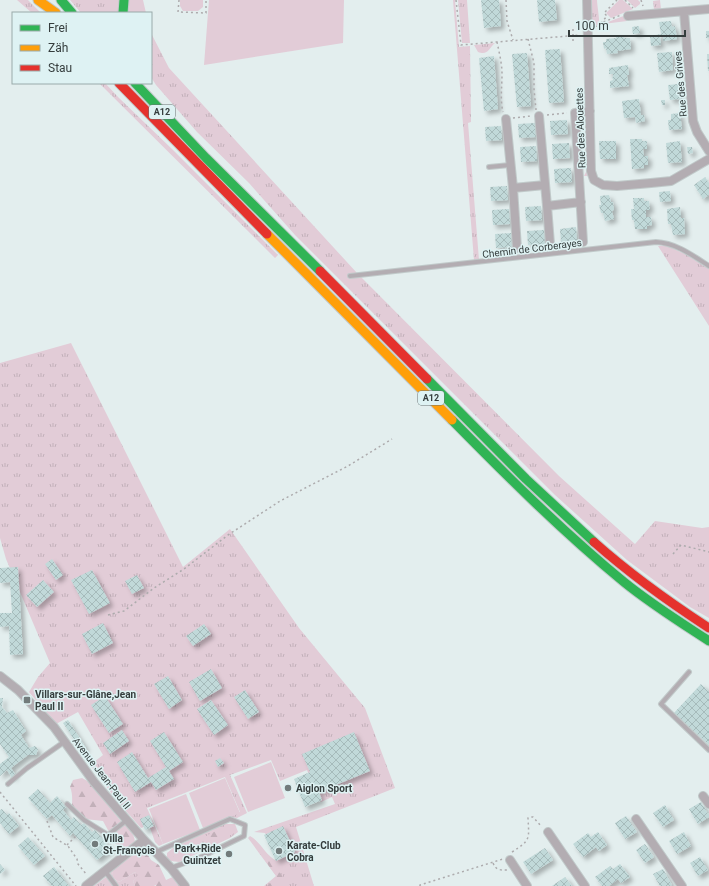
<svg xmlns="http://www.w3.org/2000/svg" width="709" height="886" viewBox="0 0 709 886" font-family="Roboto,sans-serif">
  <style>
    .grass { fill: url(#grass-tufts) }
    .forest { fill: url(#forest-firs) }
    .garden { fill: #e2ccd7 }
    .building { fill: url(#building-cross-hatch); filter: url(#shadow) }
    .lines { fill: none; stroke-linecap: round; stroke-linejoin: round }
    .lane-casing { stroke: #c1caca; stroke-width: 6 }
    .street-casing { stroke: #c1caca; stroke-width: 10 }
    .fast-casing { stroke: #c1caca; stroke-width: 11 }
    .slow-casing { stroke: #c1caca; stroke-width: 11 }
    .jam-casing { stroke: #c1caca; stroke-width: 11 }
    .path { stroke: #adabad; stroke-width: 1.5; stroke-dasharray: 2 3; stroke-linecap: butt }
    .lane { stroke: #b3adb2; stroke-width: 4 }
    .street { stroke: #b3adb2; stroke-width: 8 }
    .fast { stroke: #30b455; stroke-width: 9 }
    .slow { stroke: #ff9f0a; stroke-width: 9 }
    .jam { stroke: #e5322d; stroke-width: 9 }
    .poi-dot { fill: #727b7b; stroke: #def2f3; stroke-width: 1.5 }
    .labels { text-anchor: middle; stroke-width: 3; stroke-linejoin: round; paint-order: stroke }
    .shield { fill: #def2f3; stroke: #687374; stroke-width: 1 }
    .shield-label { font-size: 9px; font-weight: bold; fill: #353d3d }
    .street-label { font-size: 10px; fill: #353d3d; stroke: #def2f3 }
    .poi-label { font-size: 10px; font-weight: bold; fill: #353d3d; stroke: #def2f3; text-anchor: start }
  </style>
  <defs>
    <pattern id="grass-tufts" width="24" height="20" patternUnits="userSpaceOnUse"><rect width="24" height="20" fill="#e2ccd7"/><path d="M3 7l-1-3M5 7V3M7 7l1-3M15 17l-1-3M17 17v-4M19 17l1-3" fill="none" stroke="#c2b0b9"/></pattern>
    <pattern id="forest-firs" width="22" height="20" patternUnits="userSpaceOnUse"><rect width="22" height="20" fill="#e2ccd7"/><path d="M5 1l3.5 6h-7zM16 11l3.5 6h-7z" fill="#c2b0b9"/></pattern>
    <pattern id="building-cross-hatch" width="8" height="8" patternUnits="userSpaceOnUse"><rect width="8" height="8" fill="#c1d9d9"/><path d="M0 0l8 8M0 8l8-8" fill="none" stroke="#a6bbbb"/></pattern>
    <filter id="shadow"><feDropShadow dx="3.5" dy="3.5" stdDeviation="2" flood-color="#0004"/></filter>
  </defs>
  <rect width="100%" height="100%" fill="#e3eeee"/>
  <path class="grass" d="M 17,0 L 28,0 L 41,13 L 32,13 Z
    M 70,0 L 119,0 L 120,13 L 81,13 Z
    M 129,0 L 143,0 L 146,13 L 128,13 Z
    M 453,0 L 455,0 L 459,47 L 470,46 L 471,122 L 468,123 L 479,260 L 474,260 Z
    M 458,0 L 467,0 L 470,43 L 462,43 Z
    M 591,0 L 597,0 C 597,4 600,22 599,23 C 598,25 593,28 591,30 Z
    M 627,0 L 638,0 L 640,2 L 640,4 L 635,8 Z
    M 660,0 L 661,9 L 654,9 L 653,1 Z
    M 626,15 L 627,21 L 603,24 Z
    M 151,33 L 169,68 L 357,273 L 559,476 L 635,544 L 655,521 L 702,528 L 709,527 L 709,618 L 690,607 L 627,560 L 555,495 L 295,235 L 249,183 L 197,132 L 156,85 L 151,77 Z
    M 495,43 C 489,48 488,56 478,52 L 474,45 Z
    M 99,83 L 105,83 L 119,98 L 172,149 L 278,255 L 275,258 Z
    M 585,114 L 588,118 L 586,124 L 588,176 L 584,176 L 586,172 L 585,124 L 580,117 Z
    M 665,245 L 685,254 L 709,269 L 709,326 L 658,246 Z
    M 71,343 L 183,567 L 230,529 L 299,628 L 365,708 L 395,788 L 296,827 L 314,886 L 264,886 L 276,876 L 248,838 L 250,836 C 261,842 265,855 277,861 L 265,833 L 254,832 L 335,804 L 332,797 L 321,802 L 307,770 L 280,781 L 271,760 L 230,775 L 247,813 L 237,818 L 230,817 L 240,812 L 225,777 L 147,808 L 163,844 L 159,846 L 155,842 L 149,825 L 141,828 L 119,803 L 90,765 L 103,755 L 78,712 L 56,724 L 29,692 L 38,677 L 50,663 L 6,559 L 0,538 L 0,363 Z
    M 224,824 L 235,824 L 238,832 L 230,838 L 179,862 L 171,861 L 167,858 L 167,853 L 173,848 Z
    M 112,871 L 113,878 L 119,882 L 135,872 L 139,875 L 133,881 L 135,886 L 119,886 L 110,873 Z
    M 106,877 L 113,886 L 94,886 Z"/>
  <path class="forest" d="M 82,778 L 91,783 C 94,792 102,795 108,802 C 111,806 113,812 116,815 C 123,825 135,830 135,843 L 123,849 L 115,843 L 103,821 L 85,819 L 72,809 C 72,800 73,794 70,787 L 73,780 Z
    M 232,828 L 235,830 L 233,834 L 180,859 L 174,858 L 173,855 L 176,851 L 220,829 Z
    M 252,839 L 255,840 L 282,876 L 281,881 L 275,886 L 267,886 L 277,877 L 252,842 Z
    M 144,849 L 151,860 L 159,865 L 166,880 L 177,875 L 184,886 L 156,886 L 156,885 L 154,886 L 135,886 L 133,881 L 138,875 L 135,872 L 119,882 L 113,878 L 112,871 L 118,864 Z"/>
  <path class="garden" d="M 180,0 L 203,0 L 203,7 L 198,11 L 183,11 L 180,6 Z
    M 209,0 L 344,0 L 343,43 L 204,65 Z
    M 619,0 L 623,0 L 633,9 L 611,18 L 606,13 Z
    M 271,762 L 285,798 L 248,812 L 234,777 Z
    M 225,778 L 240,813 L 203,828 L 189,793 Z
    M 186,794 L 200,830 L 163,844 L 149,809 Z"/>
  <path class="building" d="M 481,0 L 499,0 L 501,26 L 484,28 Z
    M 537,0 L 555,0 L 557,20 L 539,22 Z
    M 671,21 L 672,27 L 675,26 L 677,39 L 663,41 L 663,36 L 660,36 L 661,45 L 651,46 L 650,36 L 661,34 L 659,22 Z
    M 639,26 L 640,33 L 633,34 L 632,27 Z
    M 706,31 L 709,31 L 709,38 L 706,38 Z
    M 623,35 L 624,38 L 630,38 L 631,49 L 617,51 L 618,53 L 607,54 L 606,48 L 604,49 L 603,42 L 606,42 L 606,39 L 616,38 L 616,36 Z
    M 560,49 L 564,102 L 549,103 L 545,50 Z
    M 672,52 L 673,70 L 659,72 L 657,53 Z
    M 527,53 L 531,106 L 517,107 L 512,54 Z
    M 707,54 L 709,54 L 709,71 L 708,71 Z
    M 494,56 L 498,109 L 484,111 L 479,58 Z
    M 628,65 L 629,75 L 627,75 L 629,86 L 610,88 L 610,81 L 613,80 L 612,77 L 613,77 L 613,74 L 609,74 L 609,68 Z
    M 679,84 L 681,99 L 670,100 L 668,85 Z
    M 639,99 L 641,115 L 644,115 L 645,121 L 636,123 L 635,117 L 624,118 L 622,101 Z
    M 661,100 L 665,100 L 665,105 L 662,105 Z
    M 680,113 L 682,129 L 669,130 L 668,120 L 671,120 L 671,114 Z
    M 567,120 L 568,134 L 551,135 L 550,121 Z
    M 535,123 L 536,137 L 519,138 L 518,124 Z
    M 501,126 L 502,140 L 486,141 L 485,127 Z
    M 630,139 L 642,139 L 642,141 L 647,141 L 647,149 L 643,149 L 644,156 L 648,156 L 648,165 L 644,165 L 644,168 L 632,169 Z
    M 599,141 L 616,141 L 616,159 L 600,159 Z
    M 680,141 L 682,162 L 668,163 L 666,143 Z
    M 569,143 L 570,158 L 553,159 L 552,144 Z
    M 536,146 L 537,161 L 521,162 L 520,147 Z
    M 687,147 L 692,147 L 693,153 L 688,154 Z
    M 571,168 L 572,182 L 555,183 L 554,169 Z
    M 705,177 L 709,183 L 709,195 L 703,199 L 694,185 Z
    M 507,186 L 508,200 L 491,201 L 490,187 Z
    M 670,191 L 671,201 L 660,202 L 659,192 Z
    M 609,195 L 611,202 L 613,202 L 614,210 L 612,211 L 614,219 L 605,221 L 603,213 L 601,213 L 599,205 L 601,205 L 600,196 Z
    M 633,198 L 644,198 L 644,201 L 649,201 L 650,210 L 646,210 L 646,217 L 651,217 L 652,225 L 647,226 L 647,229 L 635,229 L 634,220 L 632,220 L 631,209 L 634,209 Z
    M 541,206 L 542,220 L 526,221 L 525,207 Z
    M 680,207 L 681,218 L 684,218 L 685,234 L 673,235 L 671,224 L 668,224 L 667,209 Z
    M 509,209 L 510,224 L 493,225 L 492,210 Z
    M 576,227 L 577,242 L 561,243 L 560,229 Z
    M 544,230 L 545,244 L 528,245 L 527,231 Z
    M 511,233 L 512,247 L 496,248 L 495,234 Z
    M 52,559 L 63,575 L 56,580 L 45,564 Z
    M 18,567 L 23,654 L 10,655 L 9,626 L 0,627 L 0,613 L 12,613 L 10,582 L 0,583 L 0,568 Z
    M 92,570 L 110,603 L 89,614 L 71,580 Z
    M 137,575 L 144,588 L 132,594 L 125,581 Z
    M 43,580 L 54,592 L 37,607 L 26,595 Z
    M 103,623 L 113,643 L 92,654 L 82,634 Z
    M 204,624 L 211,634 L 193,646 L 186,636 Z
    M 211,669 L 222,688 L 200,701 L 189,682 Z
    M 168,676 L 182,700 L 169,709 L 154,684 Z
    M 701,684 L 709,692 L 709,745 L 674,713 Z
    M 245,690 L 259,712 L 248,719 L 234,697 Z
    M 105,696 L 123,724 L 109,733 L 91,705 Z
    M 0,698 L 3,698 L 2,707 L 7,713 L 13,710 L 26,731 L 21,735 L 29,748 L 35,746 L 38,749 L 36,755 L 28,755 L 11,768 L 15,774 L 12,778 L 7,770 L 0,776 L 0,764 L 9,757 L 0,744 Z
    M 211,700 L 228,725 L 214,735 L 197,709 Z
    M 68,720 L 86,748 L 82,751 L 63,723 Z
    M 122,730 L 129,741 L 110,754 L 103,743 Z
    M 164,732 L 183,762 L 169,771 L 174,779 L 156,790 L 151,782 L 135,792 L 117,762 L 132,752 L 148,778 L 166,767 L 150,741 Z
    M 354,732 L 370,771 L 319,792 L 322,800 L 305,807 L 294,779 L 310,772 L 302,754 Z
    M 220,758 L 224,763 L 218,767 L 215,761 Z
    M 38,789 L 50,803 L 57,796 L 66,807 L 63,810 L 71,820 L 74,817 L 81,825 L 84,823 L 92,832 L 95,830 L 111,849 L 97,860 L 73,833 L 70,836 L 52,815 L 47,819 L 28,798 Z
    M 701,802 L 709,815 L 709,817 L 698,824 L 689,809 Z
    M 665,805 L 674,820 L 663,827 L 653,813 Z
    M 2,809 L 7,815 L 9,813 L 19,826 L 9,834 L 0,823 L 0,810 Z
    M 149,815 L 154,826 L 145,830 L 140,819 Z
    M 626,816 L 637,832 L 625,839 L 615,823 Z
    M 283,826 L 295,852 L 276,861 L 264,835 Z
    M 598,832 L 607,845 L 599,851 L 596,847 L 583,857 L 573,844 L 588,833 L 591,837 Z
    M 684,832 L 691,846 L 677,854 L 669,841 Z
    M 28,837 L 45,856 L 34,865 L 18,846 Z
    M 645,844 L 654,857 L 645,863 L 636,850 Z
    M 545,848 L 553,860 L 531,874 L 523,862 Z
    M 700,857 L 708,870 L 698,876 L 690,863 Z
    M 0,864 L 5,870 L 0,874 Z
    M 620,864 L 630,877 L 621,883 L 618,879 L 609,886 L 602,886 L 595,877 L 610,866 L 613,869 Z
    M 54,867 L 69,886 L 52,886 L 43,876 Z
    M 663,869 L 672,885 L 669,886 L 660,886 L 653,874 Z
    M 565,877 L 572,886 L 552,886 Z"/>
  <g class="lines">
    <g class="lane-casing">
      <path id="lane" d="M 489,167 L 510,165
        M 350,276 L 656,242 C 676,243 692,255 709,266
        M 689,672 L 661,704 L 709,750
        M 8,784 L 27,768 L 64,742
        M 67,804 L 84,820 L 108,835 L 127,820
        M 156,852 L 230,819 L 245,825 L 244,836 L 201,857 L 171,868
        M 105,871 L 116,886"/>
    </g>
    <g class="street-casing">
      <path id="street" d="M 587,0 L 591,171 L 594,180 L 603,185 L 617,186 L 651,183 L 671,181 L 709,159
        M 684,12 L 693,121 L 697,132 L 709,151
        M 628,16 L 709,9
        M 539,116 L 547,206
        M 506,119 L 513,188
        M 583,242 L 575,113 L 590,111
        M 550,244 L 547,206 L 581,202
        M 517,248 L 513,188 L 545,185
        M 0,676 L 18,690 L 54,727 L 94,782 L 144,840 L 171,868 L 185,886
        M 703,796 L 709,804
        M 636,819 L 682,886
        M 548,832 L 585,886
        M 510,860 L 527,886
        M 86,886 L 144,840"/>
    </g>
    <g class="fast-casing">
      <path id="fast" d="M 61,0 L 72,13
        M 123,13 L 124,0
        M 135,83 L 206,158 L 320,271
        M 427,379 L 526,479 L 594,542
        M 452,420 C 507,476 563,532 624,582 C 651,604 680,622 709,641"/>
    </g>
    <g class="slow-casing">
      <path id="slow" d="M 38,0 L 56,13
        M 267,234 L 452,420"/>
    </g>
    <g class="jam-casing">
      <path id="jam" d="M 119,83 L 267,234
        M 320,271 L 427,379
        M 594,542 C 630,574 669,602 709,628"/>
    </g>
    <path class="path" d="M 179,0 L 178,12 L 206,13 L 206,0
      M 456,0 L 461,45 L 580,35
      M 506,0 L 507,21 L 513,40
      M 625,0 L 633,8
      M 641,0 L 643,6
      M 601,23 L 607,16 L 604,13 L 617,0
      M 595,27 L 601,23 L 621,15
      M 528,39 L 534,63 L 534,89 L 536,110
      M 573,41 L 573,29
      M 497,42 C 499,52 502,63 502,74 C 502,87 500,100 503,112
      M 547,115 L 567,113
      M 513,118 L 531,116
      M 673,554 L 681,545 L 709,552
      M 108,615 L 124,611 L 154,588 L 184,569 L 228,535 L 280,501 L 348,466 L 392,439
      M 0,792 L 76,886
      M 47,821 L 53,837 L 68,846 L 77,859 L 78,864 L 87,875
      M 67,845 L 76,836
      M 512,852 C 531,840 529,839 528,818 L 530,817 L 533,817 L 542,827
      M 493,863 C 496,870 499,870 507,870
      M 420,886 L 420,885 L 503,859"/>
    <use href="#lane" class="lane"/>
    <use href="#street" class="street"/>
    <use href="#fast" class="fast"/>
    <use href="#slow" class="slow"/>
    <use href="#jam" class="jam"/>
  </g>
  <g class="poi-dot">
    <rect x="23" y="696" width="8" height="8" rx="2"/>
    <circle cx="288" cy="788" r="4"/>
    <circle cx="95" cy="844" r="4"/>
    <circle cx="279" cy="851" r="4"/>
    <circle cx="229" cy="854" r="4"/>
  </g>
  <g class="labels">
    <g class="shield">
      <rect x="149" y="105" width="26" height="14" rx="3"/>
      <rect x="418" y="391" width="26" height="14" rx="3"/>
    </g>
    <g class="shield-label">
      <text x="162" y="115">A12</text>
      <text x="431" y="401">A12</text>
    </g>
    <g class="street-label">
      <text transform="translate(680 84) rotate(-95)" y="4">Rue des Grives</text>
      <text transform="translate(580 128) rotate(-92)" y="4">Rue des Alouettes</text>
      <text transform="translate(532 248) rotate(-7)" y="4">Chemin de Corberayes</text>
      <text transform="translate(102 773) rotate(52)" y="4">Avenue Jean-Paul II</text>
    </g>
    <g class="poi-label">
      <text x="35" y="698">Villars-sur-Glâne,Jean<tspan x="35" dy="12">Paul II</tspan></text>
      <text x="296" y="792">Aiglon Sport</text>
      <text x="103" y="842">Villa<tspan x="103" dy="12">St-François</tspan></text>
      <text x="287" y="849">Karate-Club<tspan x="287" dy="12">Cobra</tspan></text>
      <text x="221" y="852" text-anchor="end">Park+Ride<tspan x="221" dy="12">Guintzet</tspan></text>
    </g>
  </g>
  <rect x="12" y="12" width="140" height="72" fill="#def2f3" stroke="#9aaaaa"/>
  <rect x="20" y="25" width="20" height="6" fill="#30b455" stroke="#9aaaaa"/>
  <text x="48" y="32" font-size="12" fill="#353d3d">Frei</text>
  <rect x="20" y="45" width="20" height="6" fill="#ff9f0a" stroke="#9aaaaa"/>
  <text x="48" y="52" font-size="12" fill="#353d3d">Zäh</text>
  <rect x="20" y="65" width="20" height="6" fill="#e5322d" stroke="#9aaaaa"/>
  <text x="48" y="72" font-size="12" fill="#353d3d">Stau</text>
  <path d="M569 30v6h116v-6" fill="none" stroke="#353d3d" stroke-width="2"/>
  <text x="575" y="30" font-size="12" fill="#353d3d" stroke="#def2f3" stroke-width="3" paint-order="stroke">100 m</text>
</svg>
